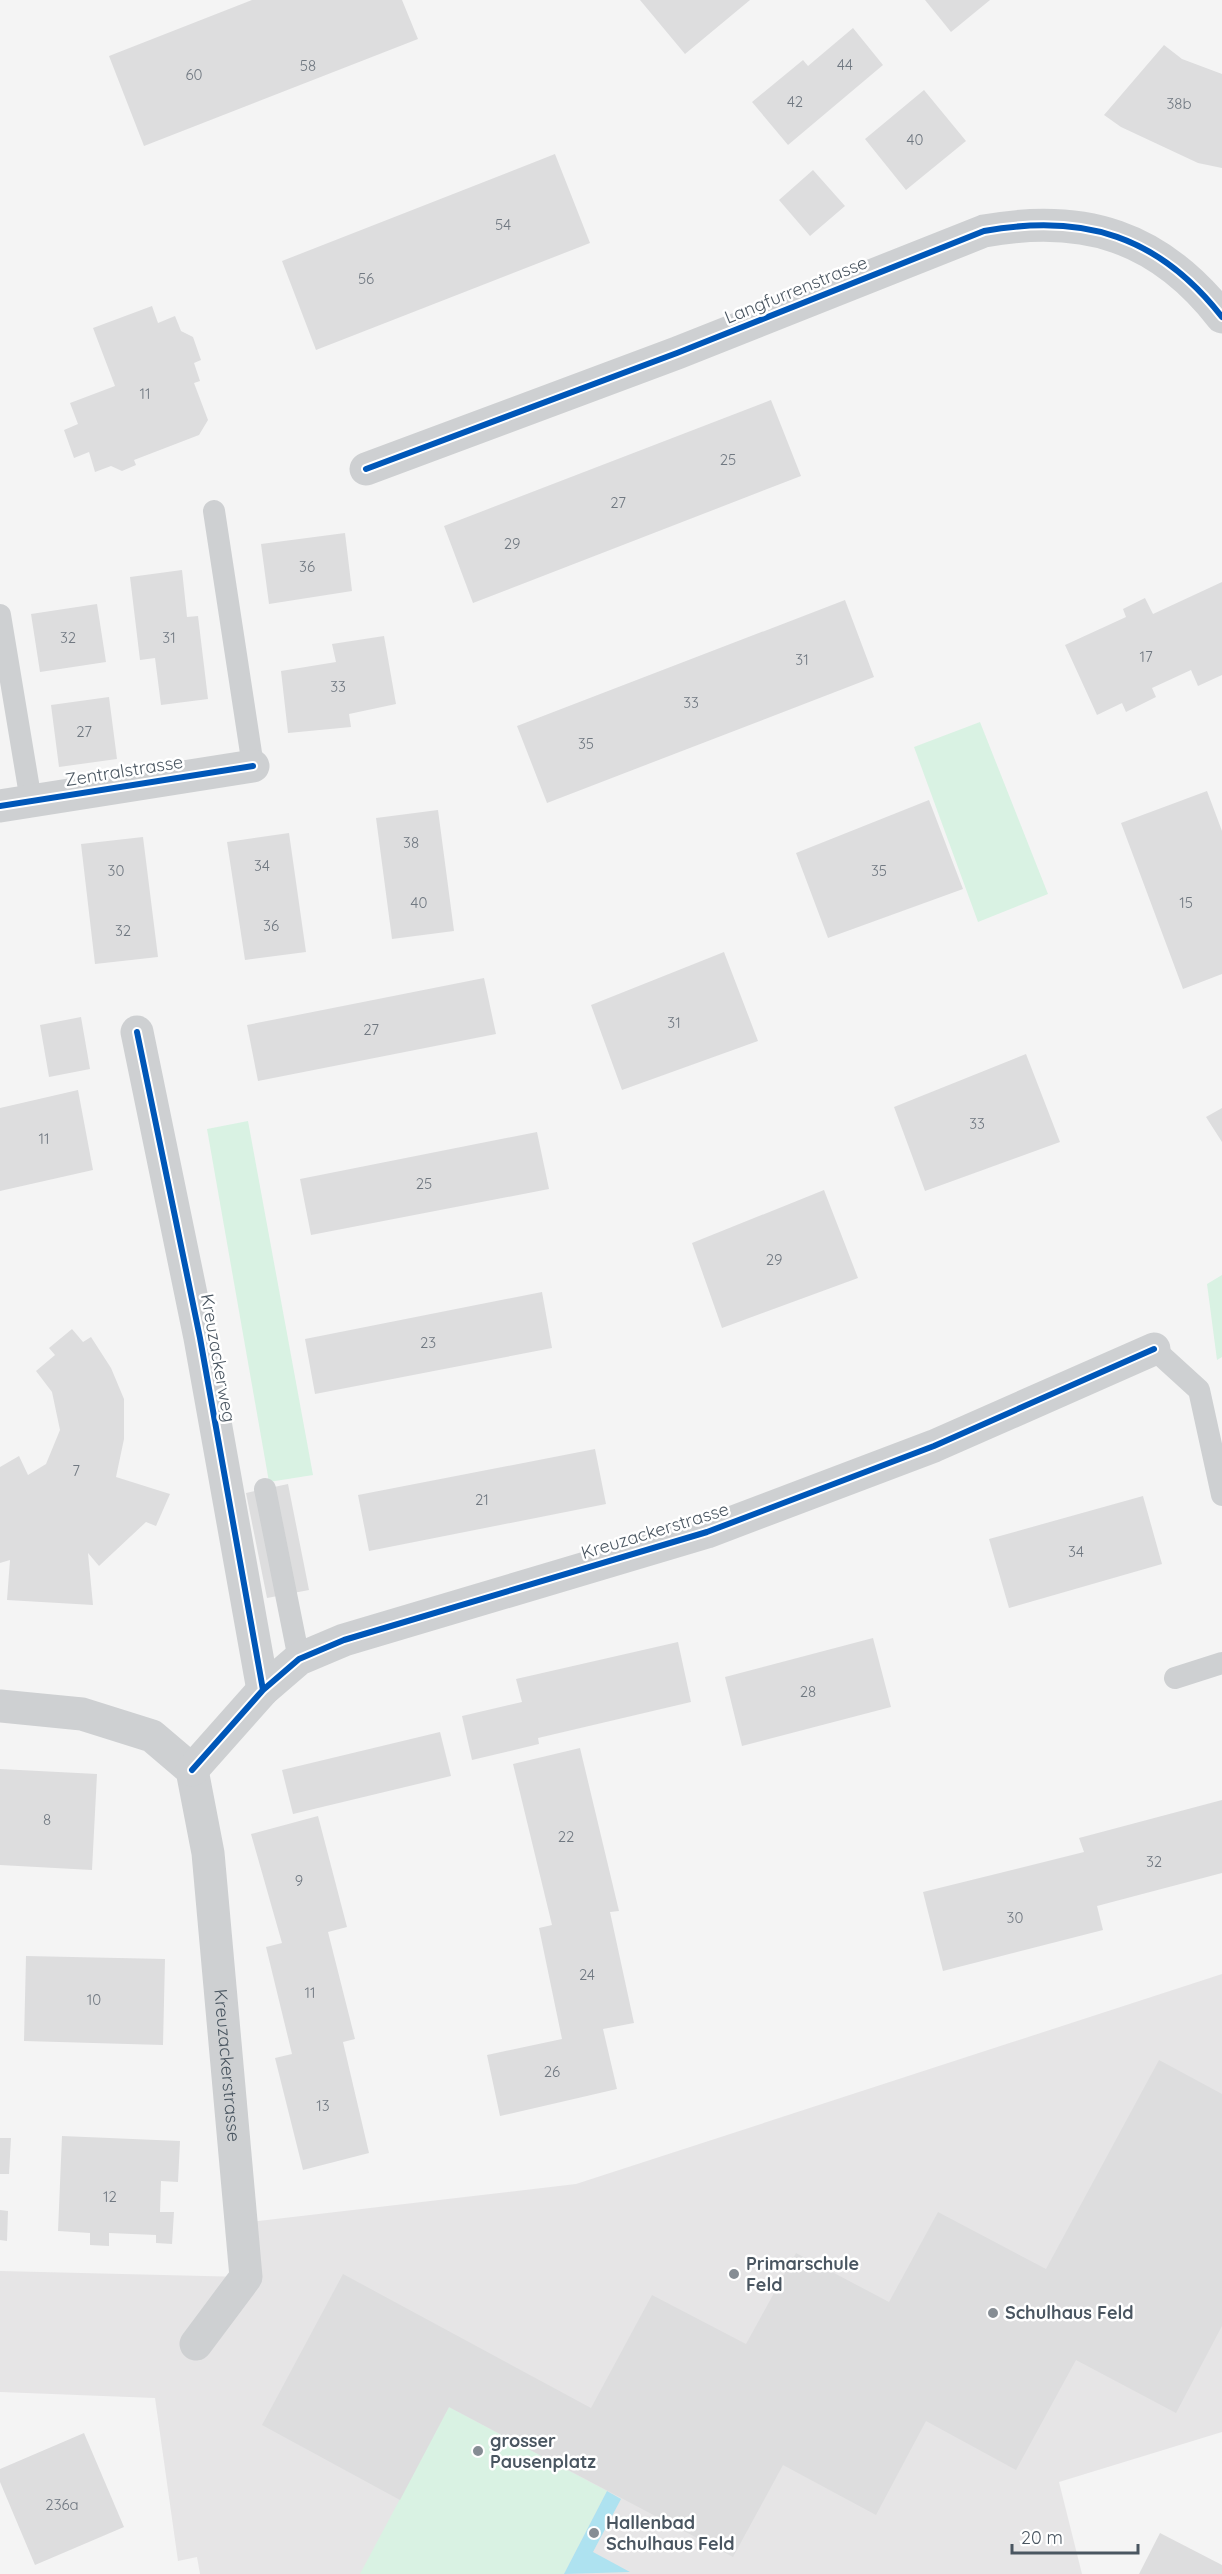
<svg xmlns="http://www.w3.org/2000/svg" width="1222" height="2574" viewBox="0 0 1222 2574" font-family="Quicksand,sans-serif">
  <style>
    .education { fill: #e6e5e6 }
    .green { fill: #d9f2e3 }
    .water { fill: #aee2f0 }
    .building { fill: #ddddde }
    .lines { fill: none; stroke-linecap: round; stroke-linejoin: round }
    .service { stroke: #ced0d2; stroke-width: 22 }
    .minor { stroke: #ced0d2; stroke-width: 33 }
    .cycleway-casing { stroke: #fff; stroke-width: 10 }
    .cycleway { stroke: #0057b8; stroke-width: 6 }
    .poi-dot { fill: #868d94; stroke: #fff; stroke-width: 2 }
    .labels { text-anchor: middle; stroke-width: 5; stroke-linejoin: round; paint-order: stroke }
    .number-label { font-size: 15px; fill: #707881 }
    .street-label { font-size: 18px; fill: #4a5661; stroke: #fff }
    .poi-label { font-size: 18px; font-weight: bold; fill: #4a5661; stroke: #fff; text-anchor: start }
  </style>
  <rect width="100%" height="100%" fill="#f4f4f4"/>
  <path class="education" d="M 1222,1974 L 1222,2432 L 1059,2482 L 1082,2574 L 200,2574 L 197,2557 L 178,2561 L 155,2398 L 0,2392 L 0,2271 L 245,2277 L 242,2223 L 576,2184 Z"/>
  <path class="green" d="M 980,722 L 1048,894 L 978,922 L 914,747 Z
    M 248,1121 L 313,1475 L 269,1482 L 207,1129 Z
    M 1222,1275 L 1222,1357 L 1217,1360 L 1207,1284 Z
    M 449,2407 L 607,2491 L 564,2574 L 360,2574 Z"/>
  <path class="water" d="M 607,2491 L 621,2499 L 593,2552 L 630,2572 L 564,2574 Z"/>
  <path class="building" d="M 252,0 L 402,0 L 418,39 L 144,146 L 109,56 Z
    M 640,0 L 750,0 L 685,54 Z
    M 925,0 L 990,0 L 951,32 Z
    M 853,28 L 883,65 L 788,145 L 752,102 L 803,60 L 808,66 Z
    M 1164,45 L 1182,59 L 1222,74 L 1222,168 L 1198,163 L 1121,127 L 1104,115 Z
    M 924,90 L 966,141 L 906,190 L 865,139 Z
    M 555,154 L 590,243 L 316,350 L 282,261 Z
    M 813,170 L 845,206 L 810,236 L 779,200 Z
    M 152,306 L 158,323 L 175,316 L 181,331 L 193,337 L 201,360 L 194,363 L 200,381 L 194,383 L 208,420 L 199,435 L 134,460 L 136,465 L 122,471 L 111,466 L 95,472 L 89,452 L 74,458 L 64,430 L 78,424 L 70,403 L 115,386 L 93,328 Z
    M 771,400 L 801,476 L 473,603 L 444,526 Z
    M 345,533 L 352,591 L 269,604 L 261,544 Z
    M 182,570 L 187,617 L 198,616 L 208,699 L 161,705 L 155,658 L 140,660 L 130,577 Z
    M 1222,582 L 1222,675 L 1198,686 L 1191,670 L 1152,688 L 1156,697 L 1126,712 L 1122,703 L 1097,715 L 1065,645 L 1126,617 L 1123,609 L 1145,598 L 1153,614 Z
    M 845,600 L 874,677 L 547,803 L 517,726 Z
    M 97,604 L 106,662 L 40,672 L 31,614 Z
    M 384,636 L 396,704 L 349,714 L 351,727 L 288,733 L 281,671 L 336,662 L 332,644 Z
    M 109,697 L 117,759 L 59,767 L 51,705 Z
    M 1207,791 L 1222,831 L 1222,974 L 1183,989 L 1121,823 Z
    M 929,800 L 963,889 L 828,938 L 796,853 Z
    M 438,810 L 454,931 L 392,939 L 376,818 Z
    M 289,833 L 306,952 L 245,960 L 227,842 Z
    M 143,837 L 158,957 L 95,964 L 81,844 Z
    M 724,952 L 758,1041 L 622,1090 L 591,1005 Z
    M 484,978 L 496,1034 L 258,1081 L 247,1025 Z
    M 81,1017 L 90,1069 L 49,1077 L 40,1025 Z
    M 1026,1054 L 1060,1142 L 925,1191 L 894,1107 Z
    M 78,1090 L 93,1170 L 0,1191 L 0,1108 Z
    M 1222,1108 L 1222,1142 L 1206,1117 Z
    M 537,1132 L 549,1189 L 311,1235 L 300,1179 Z
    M 824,1190 L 858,1278 L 722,1328 L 692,1243 Z
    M 542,1292 L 552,1348 L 315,1394 L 305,1339 Z
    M 72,1329 L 83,1342 L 91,1337 L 111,1368 L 124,1399 L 124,1439 L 116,1477 L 170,1494 L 156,1526 L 146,1522 L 99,1566 L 88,1553 L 93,1605 L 7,1600 L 10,1560 L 0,1563 L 0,1467 L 19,1456 L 28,1475 L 46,1464 L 60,1430 L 52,1392 L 36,1371 L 55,1355 L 49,1348 Z
    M 595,1449 L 606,1504 L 369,1551 L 358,1495 Z
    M 288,1484 L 309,1590 L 267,1598 L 246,1493 Z
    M 1143,1496 L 1162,1564 L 1009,1608 L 989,1539 Z
    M 873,1638 L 891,1707 L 742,1746 L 725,1677 Z
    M 678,1642 L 691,1702 L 538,1738 L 539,1744 L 472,1760 L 462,1716 L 522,1702 L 516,1679 Z
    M 440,1732 L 451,1776 L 293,1814 L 282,1770 Z
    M 580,1748 L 619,1911 L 610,1912 L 634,2023 L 603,2029 L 617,2089 L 500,2116 L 487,2055 L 562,2039 L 539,1928 L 552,1925 L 513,1764 Z
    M 0,1769 L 97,1774 L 92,1870 L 0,1865 Z
    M 1222,1800 L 1222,1873 L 1097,1906 L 1103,1930 L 943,1971 L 923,1892 L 1084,1852 L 1079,1838 Z
    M 318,1816 L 347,1927 L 328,1932 L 355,2039 L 343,2042 L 369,2153 L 303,2170 L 275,2058 L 292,2054 L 266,1947 L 282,1943 L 251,1834 Z
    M 26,1956 L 165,1959 L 163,2045 L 24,2041 Z
    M 1159,2060 L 1222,2094 L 1222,2326 L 1176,2413 L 1076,2360 L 1016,2470 L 926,2421 L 876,2515 L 783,2465 L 733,2557 L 449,2407 L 400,2500 L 262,2425 L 343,2274 L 591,2408 L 652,2295 L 746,2344 L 796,2253 L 889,2302 L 938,2212 L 1046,2269 Z
    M 62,2136 L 180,2141 L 178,2182 L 161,2181 L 160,2212 L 174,2212 L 172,2244 L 156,2243 L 156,2235 L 109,2233 L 109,2246 L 90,2245 L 90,2233 L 58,2231 Z
    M 0,2138 L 11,2138 L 9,2174 L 0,2174 Z
    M 0,2210 L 8,2211 L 7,2241 L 0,2240 Z
    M 84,2433 L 124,2527 L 35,2565 L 0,2482 L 0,2469 Z
    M 1160,2533 L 1222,2565 L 1222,2574 L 1139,2574 Z"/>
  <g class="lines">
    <path class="service" d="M 214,511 L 253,766
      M 0,615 L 31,801
      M 1154,1349 L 1199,1390 L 1222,1495
      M 265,1489 L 299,1659
      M 1175,1678 L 1222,1663"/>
    <g class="minor">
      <path d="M 366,469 L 677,353 L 984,231 C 1084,213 1159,236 1222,317"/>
      <path d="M 0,806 L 253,766"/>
      <path d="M 137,1032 L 200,1338 L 263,1690"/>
      <path id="s1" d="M 0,1706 L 82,1714 L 152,1736 L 192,1770 L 208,1853 L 246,2277 L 196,2344"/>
      <path d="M 192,1770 L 263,1690 L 299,1659 L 344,1640 L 707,1532 L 934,1446 L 1154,1349"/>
    </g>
    <g class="cycleway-casing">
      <path id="cycleway" d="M 366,469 L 677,353 L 984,231 C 1084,213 1159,236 1222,317
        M 0,806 L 253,766
        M 137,1032 L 200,1338 L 263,1690
        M 192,1770 L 263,1690 L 299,1659 L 344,1640 L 707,1532 L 934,1446 L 1154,1349"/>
    </g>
    <use href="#cycleway" class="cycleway"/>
  </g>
  <g class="poi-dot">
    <circle cx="734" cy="2274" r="6"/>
    <circle cx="993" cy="2313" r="6"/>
    <circle cx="478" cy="2451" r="6"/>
    <circle cx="594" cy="2533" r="6"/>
  </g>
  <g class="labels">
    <g class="number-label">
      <text x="845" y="70">44</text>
      <text x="308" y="71">58</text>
      <text x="194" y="80">60</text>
      <text x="795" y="107">42</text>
      <text x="1179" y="109">38b</text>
      <text x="915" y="145">40</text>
      <text x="503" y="230">54</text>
      <text x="366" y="284">56</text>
      <text x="145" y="399">11</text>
      <text x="728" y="465">25</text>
      <text x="618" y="508">27</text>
      <text x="512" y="549">29</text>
      <text x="307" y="572">36</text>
      <text x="68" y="643">32</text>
      <text x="169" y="643">31</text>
      <text x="1146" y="662">17</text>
      <text x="802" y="665">31</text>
      <text x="338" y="692">33</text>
      <text x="691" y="708">33</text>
      <text x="84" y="737">27</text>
      <text x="586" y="749">35</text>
      <text x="411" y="848">38</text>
      <text x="262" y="871">34</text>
      <text x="116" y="876">30</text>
      <text x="879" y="876">35</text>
      <text x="419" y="908">40</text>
      <text x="1186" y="908">15</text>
      <text x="271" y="931">36</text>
      <text x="123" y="936">32</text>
      <text x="674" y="1028">31</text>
      <text x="371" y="1035">27</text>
      <text x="977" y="1129">33</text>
      <text x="44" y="1144">11</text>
      <text x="424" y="1189">25</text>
      <text x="774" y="1265">29</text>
      <text x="428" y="1348">23</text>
      <text x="76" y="1476">7</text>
      <text x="482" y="1505">21</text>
      <text x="1076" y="1557">34</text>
      <text x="808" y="1697">28</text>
      <text x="47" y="1825">8</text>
      <text x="566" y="1842">22</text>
      <text x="1154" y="1867">32</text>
      <text x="299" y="1886">9</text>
      <text x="1015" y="1923">30</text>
      <text x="587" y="1980">24</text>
      <text x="310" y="1998">11</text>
      <text x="94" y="2005">10</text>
      <text x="552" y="2077">26</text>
      <text x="323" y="2111">13</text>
      <text x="110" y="2202">12</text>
      <text x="62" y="2510">236a</text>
    </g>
    <g class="street-label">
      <text transform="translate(796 290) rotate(-22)" y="6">Langfurrenstrasse</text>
      <text transform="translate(124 771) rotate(-9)" y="6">Zentralstrasse</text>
      <text transform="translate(218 1358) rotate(80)" y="6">Kreuzackerweg</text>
      <text transform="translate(655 1531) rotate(-17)" y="6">Kreuzackerstrasse</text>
      <text dy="6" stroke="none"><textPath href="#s1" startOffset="506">Kreuzackerstrasse</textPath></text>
    </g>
    <g class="poi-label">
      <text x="746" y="2270">Primarschule<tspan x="746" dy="21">Feld</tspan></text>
      <text x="1005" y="2319">Schulhaus Feld</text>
      <text x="490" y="2447">grosser<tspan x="490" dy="21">Pausenplatz</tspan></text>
      <text x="606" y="2529">Hallenbad<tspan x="606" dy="21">Schulhaus Feld</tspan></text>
    </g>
  </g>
  <path d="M1012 2544v9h126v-9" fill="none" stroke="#4a5661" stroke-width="3"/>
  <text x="1021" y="2544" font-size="18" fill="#4a5661" stroke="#ffffff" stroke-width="4.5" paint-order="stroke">20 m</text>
</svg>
